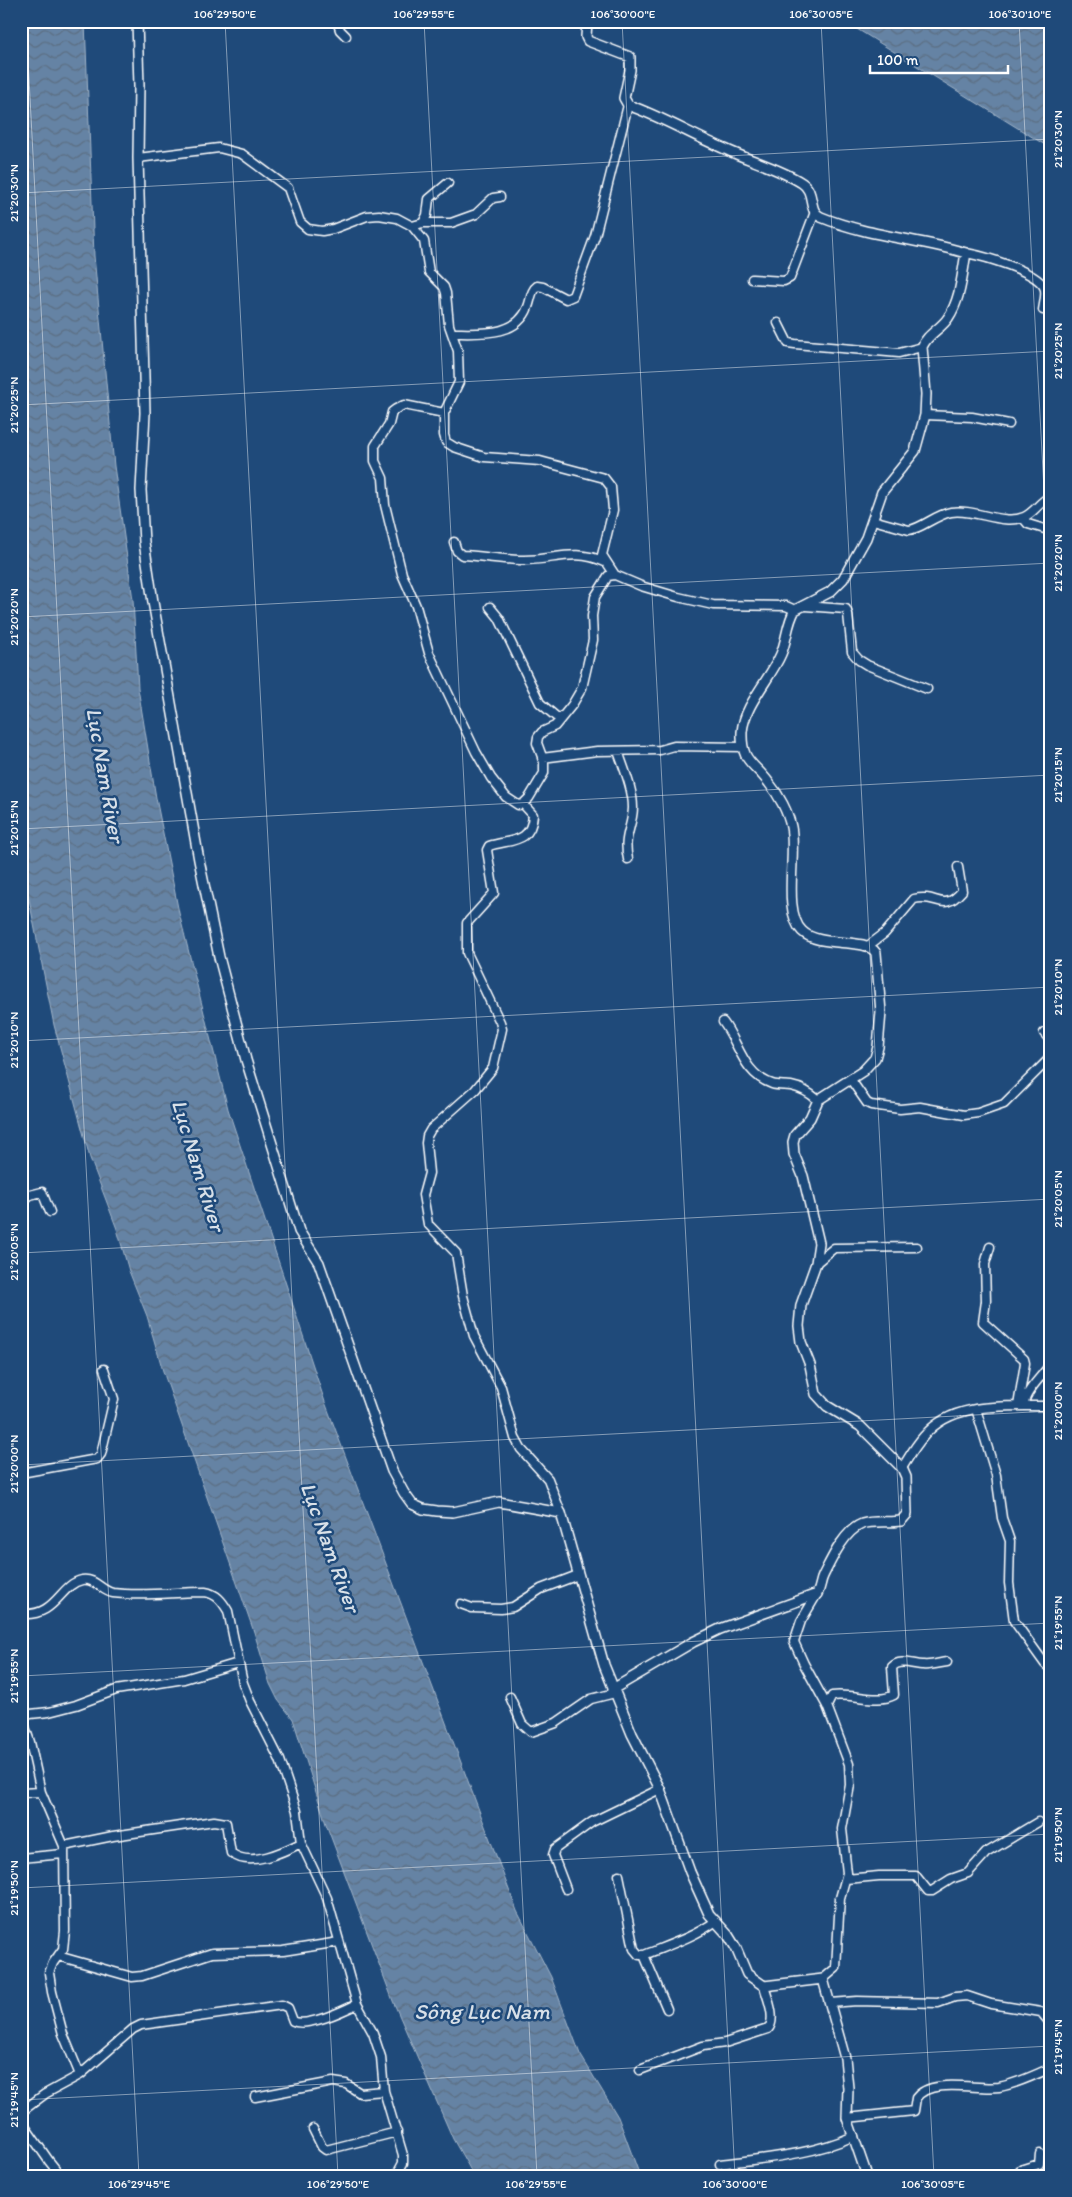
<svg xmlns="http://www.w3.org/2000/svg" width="1072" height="2197" viewBox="0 0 1072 2197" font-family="Itim,sans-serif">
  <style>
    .water { fill: url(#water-waves); stroke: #a3b5c8 }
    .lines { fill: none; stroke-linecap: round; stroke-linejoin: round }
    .minor-casing { stroke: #fff; stroke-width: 11 }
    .tertiary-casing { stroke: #fff; stroke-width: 12 }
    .minor { stroke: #1f4a7a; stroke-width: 8 }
    .tertiary { stroke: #1f4a7a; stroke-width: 9 }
    .ticks { fill: none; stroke: #fff; stroke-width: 1; stroke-opacity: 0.45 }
    .labels { text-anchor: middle; stroke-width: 5; stroke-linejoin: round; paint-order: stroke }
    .water-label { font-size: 22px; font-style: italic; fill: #d8e0e8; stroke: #1f4a7a }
    .neatline { fill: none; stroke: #fff; stroke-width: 2 }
    .ticks-label { font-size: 12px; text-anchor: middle; fill: #fff }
  </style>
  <defs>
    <pattern id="water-waves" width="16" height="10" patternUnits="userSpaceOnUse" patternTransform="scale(1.25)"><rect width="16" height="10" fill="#6583a4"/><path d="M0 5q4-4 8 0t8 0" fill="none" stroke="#5b6d81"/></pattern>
  </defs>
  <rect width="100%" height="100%" fill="#1f4a7a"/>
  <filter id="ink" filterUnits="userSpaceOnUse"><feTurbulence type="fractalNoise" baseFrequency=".02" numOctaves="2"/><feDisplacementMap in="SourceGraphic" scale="10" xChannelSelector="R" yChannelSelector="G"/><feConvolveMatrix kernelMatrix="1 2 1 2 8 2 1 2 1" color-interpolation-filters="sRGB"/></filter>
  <g filter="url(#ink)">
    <path class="water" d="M 21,21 L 85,21 L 94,256 L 114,466 L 133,600 L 138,688 L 156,798 L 179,913 L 228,1109 L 325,1402 L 517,1911 L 551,1977 L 580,2054 L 618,2117 L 640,2176 L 474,2176 L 453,2139 L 393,2001 L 326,1824 L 293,1719 L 278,1700 L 270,1684 L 254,1632 L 163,1371 L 147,1316 L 129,1271 L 117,1229 L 90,1158 L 54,1025 L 21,859 Z
      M 844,21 L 1051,21 L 1051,148 L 1042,143 Z"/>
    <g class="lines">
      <g class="minor-casing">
        <path id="minor" d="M 337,21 L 340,30 L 346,36
          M 138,158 L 219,148 L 242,154 L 288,188 L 300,222 L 308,229 L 322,231 L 333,229 L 367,216 L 379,215 L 397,218 L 412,226 L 424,241 L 429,272 L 444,287 L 446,293 L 449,325 L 458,351 L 459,382 L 444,413 L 444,435 L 446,442 L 454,447 L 484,457 L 540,461 L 604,478 L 611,487 L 613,510 L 602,555 L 615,575 L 641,586 L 678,597 L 713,605 L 786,606 L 795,610
          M 423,223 L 427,215 L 429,199 L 448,183
          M 412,226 L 423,223 L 451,223 L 476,214 L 493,198 L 500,197
          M 966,253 C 983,256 1036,271 1044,287 C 1047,292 1044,303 1043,310
          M 752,279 L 784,281 L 790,278 L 815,212
          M 778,323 L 788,343 L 795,344 L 899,353 L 922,347
          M 453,333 C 480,333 517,337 528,307 C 531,300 531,290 537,286 L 543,287 L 566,299 L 573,296 L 595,236 L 628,105
          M 444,413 L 404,405 L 396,409 L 392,412 L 389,424 L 375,446 L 375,461 L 383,478 L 385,505 L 402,574 L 416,606 L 429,653 L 476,752 L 491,778 L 506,797 L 518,805 L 523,804 L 529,798 L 544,773 L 544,762 L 537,743 L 538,737 L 542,732 L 555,726 L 572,705 L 582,688 L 593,640 L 592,616 L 595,597 L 608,576 L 615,575
          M 925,415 L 972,417 L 1009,424
          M 1023,518 L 1028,524 L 1051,531
          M 873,520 L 909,530 C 921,529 935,515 951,512 C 974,508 1003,526 1024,517 C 1034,513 1040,501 1051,496
          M 454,542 L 457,551 L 462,555 C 483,556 504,560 524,560 C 555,560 574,548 605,562
          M 805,606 L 846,609 L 848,614 L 852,652 L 859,660 L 867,665 L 927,689
          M 490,607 L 499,618 L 540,703 L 560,720
          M 618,751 C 624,769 633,789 633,808 C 632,829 623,836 628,859
          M 542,758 L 597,751 L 660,750 L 674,746 L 743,747
          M 523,804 L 533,815 C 531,844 511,839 489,846 L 487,850 L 494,893 L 467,923 L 467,953 L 500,1022 L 502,1029 L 493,1068 L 475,1090 L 431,1129 L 427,1136 L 426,1143 L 429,1173 L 423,1195 L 428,1224 L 456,1253 L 463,1296 L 474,1336 L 501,1387 L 515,1438 L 521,1449 L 548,1479 L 561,1513
          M 868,946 L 885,933 L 914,899 C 938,893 942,914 962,891 L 958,867
          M 723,1022 C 739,1043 743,1074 772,1084 C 778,1086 785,1085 791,1086 C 802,1088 810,1093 818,1100
          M 1044,1033 L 1051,1041
          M 851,1080 L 867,1103 L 871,1105 L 900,1109 L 920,1107 L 964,1115 L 978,1113 L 1004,1104 L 1051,1057
          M 21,1203 L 30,1195 L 42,1192 L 50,1212
          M 990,1247 L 985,1264 L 986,1301 L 983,1322 L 1024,1359 L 1025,1363 L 1018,1406
          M 816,1263 L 834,1248 L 917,1247
          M 1024,1404 C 1025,1391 1043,1376 1051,1363
          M 976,1409 L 996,1475 L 1002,1518 L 1010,1541 L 1009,1583 L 1014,1621 L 1045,1664 L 1051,1669
          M 902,1468 C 909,1457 915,1446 924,1436 C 953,1400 1009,1407 1051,1406
          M 21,1473 L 97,1459 L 101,1454 L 114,1399 L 104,1369
          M 817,1594 L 801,1621 L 794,1642 L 804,1664 L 827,1706 L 849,1764 L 850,1785 L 842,1829 L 847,1873 L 840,1898 L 836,1968 L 823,1979
          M 461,1604 L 472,1608 L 501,1609 L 513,1607 L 541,1589 L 578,1575
          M 21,1614 C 57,1617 59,1585 82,1580 C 96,1578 101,1591 113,1593 C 143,1597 174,1592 205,1592 C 217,1594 222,1601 228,1611 L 243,1683 L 250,1701 L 280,1760 L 297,1811 L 301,1843 L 327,1898 L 357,2004 L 373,2033 L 381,2057 L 384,2091 L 403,2155 L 403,2163 L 396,2176
          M 510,1697 L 522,1724 L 531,1732 L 556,1723 L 591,1699 L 615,1693
          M 827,1706 L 832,1696 C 852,1693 878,1704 894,1695 L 892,1667 C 900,1658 913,1665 923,1665 C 931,1666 939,1663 947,1662
          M 21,1715 L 30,1742 L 41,1792 L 64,1846 L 65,1931 L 63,1949 L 53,1963 L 49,1973 L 52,1992 L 63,2034 L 80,2075
          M 21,1715 L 49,1712 L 76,1705 L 116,1690 L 184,1679 L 238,1663
          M 21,1793 L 41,1792
          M 64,1846 L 113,1836 L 214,1821 L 226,1823 L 231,1853 C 250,1868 283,1852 301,1843
          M 21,1858 L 63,1854
          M 619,1875 L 634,1949 L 639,1955 L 644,1955 C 669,1945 694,1937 716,1921
          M 846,1879 L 879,1876 L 916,1876 L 928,1891 L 932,1891 L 951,1879 L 968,1873 L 986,1853 L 1038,1822
          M 566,1889 L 553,1855 L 555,1849 L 592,1822 L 660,1789
          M 644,1955 L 667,2009
          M 58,1956 L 132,1977 L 142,1976 L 212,1953 L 283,1951 L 339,1942
          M 830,2003 L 857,2001 L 938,2003 L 955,1997 L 967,1996 L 991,2004 L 1041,2012 L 1051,2024
          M 640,2070 L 703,2046 L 725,2043 L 768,2029 C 777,2019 767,1997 764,1986
          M 255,2097 L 333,2082 L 346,2084 L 360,2093 L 384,2091
          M 21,2112 L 45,2094 L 80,2075 L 133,2029 L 141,2025 L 282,2005 L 288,2008 L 293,2021 C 306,2028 343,2011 357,2004
          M 847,2118 L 914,2111 L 916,2098 C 931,2077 977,2090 999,2087 C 1017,2084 1034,2075 1051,2068
          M 21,2121 L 49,2161 L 61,2176
          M 313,2129 L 322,2147 L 326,2150 L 397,2132
          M 720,2164 C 766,2158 812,2155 854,2136
          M 1018,2176 L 1020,2170 L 1039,2164 L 1040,2154"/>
      </g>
      <g class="tertiary-casing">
        <path id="tertiary" d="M 137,21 L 139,86 L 138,158 L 145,413 L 141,490 L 144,542 L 153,602 L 199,860 L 219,957 L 246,1060 L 299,1231 L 319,1263 L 392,1471 L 404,1493 L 412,1504 L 423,1509 L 437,1511 L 453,1512 L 499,1502 L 561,1513 L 604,1665 L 632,1734 L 660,1789 L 690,1872 L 709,1914 L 728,1935 L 736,1948 L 747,1974 L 764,1986 L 823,1979 L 845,2058 L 848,2088 L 847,2118 L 867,2176
          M 587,21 L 586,37 L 588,41 L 630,57 L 630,70 L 624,98 L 628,105 C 662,117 692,135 725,149 C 750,161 779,168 802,183 C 816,192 807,211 821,217 C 867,236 919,239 966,253 C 962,274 961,299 948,318 C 941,329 927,334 922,347 L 926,394 L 925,415 L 915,451 L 882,492 L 866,538 L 843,579 L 830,592 L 795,610 C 787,623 787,640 781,654 C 771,678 744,705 742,732 C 741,763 754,762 769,783 C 779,795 788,812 791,827 C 797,855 782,911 802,931 C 820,949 865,936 876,953 L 881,1012 L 878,1047 L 875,1058 L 863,1071 L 818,1100 L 810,1118 L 795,1135 L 793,1142 L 794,1154 L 803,1176 L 819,1243 L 816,1263 L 801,1305 L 799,1326 L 801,1342 L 810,1365 L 816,1394 L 827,1406 L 860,1426 L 902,1468 L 906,1477 L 907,1514 L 901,1521 C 888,1523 874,1520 862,1524 C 844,1531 831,1560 823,1576 C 820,1582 821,1587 817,1594 L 720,1629 L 693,1642 L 613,1689"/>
      </g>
      <use href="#minor" class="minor"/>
      <use href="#tertiary" class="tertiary"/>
    </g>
  </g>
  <path class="ticks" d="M 26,21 L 139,2176M 225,21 L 338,2176M 424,21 L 537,2176M 622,21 L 735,2176M 821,21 L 934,2176M 1019,21 L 1051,621M 21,193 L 1051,139M 21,405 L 1051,351M 21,617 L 1051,563M 21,829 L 1051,775M 21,1041 L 1051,987M 21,1253 L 1051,1199M 21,1465 L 1051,1411M 21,1676 L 1051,1623M 21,1888 L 1051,1834M 21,2100 L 1051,2046"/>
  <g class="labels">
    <g class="water-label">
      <text transform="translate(106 775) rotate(80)" y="8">Lục Nam River</text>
      <text transform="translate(199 1165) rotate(73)" y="8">Lục Nam River</text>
      <text transform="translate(331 1547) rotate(70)" y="8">Lục Nam River</text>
      <text x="482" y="2019">Sông Lục Nam</text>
    </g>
  </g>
  <rect width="1072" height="2197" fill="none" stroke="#1f4a7a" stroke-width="55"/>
  <path d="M870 65v8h138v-8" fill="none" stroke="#ffffff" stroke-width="2.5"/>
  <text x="877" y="65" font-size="15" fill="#ffffff" stroke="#1f4a7a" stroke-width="4" paint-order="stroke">100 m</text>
  <rect x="28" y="28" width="1016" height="2142" class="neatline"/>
  <g class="ticks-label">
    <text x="225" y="18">106°29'50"E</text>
    <text x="424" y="18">106°29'55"E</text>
    <text x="623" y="18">106°30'00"E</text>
    <text x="821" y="18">106°30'05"E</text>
    <text x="1020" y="18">106°30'10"E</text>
    <text transform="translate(1058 139) rotate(-90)" y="4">21°20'30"N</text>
    <text transform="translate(14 193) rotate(-90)" y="4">21°20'30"N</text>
    <text transform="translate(1058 351) rotate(-90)" y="4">21°20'25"N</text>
    <text transform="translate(14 405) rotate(-90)" y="4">21°20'25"N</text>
    <text transform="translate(1058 563) rotate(-90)" y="4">21°20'20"N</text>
    <text transform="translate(14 617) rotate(-90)" y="4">21°20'20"N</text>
    <text transform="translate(1058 775) rotate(-90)" y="4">21°20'15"N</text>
    <text transform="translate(14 828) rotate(-90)" y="4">21°20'15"N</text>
    <text transform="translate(1058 987) rotate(-90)" y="4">21°20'10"N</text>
    <text transform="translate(14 1040) rotate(-90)" y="4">21°20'10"N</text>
    <text transform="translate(1058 1199) rotate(-90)" y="4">21°20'05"N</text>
    <text transform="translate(14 1252) rotate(-90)" y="4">21°20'05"N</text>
    <text transform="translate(1058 1411) rotate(-90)" y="4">21°20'00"N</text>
    <text transform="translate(14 1464) rotate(-90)" y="4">21°20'00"N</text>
    <text transform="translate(1058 1623) rotate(-90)" y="4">21°19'55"N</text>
    <text transform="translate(14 1676) rotate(-90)" y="4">21°19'55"N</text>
    <text transform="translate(1058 1835) rotate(-90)" y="4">21°19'50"N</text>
    <text transform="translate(14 1888) rotate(-90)" y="4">21°19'50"N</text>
    <text transform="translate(1058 2047) rotate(-90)" y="4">21°19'45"N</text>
    <text transform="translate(14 2100) rotate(-90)" y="4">21°19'45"N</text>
    <text x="139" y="2188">106°29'45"E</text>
    <text x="338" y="2188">106°29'50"E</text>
    <text x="536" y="2188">106°29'55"E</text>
    <text x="735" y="2188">106°30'00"E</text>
    <text x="933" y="2188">106°30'05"E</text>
  </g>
</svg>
